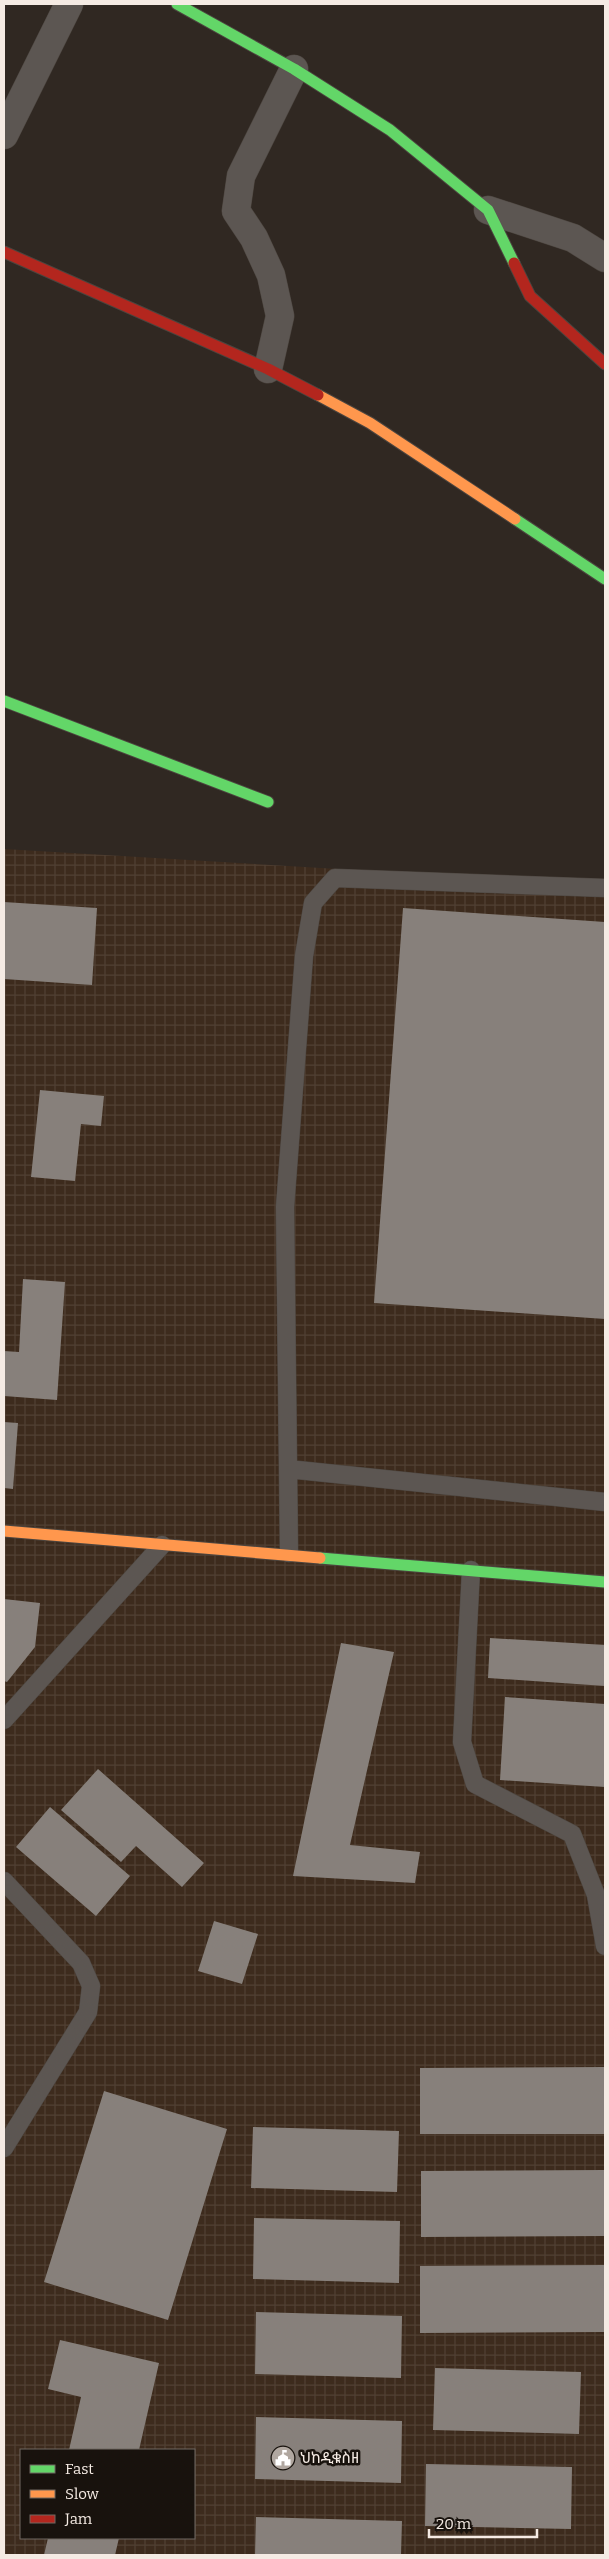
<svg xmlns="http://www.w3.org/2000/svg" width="609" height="2559" viewBox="0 0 609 2559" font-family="Bitter,'Noto Sans Ethiopic',serif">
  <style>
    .industrial { fill: url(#industrial-grid); fill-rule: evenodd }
    .building { fill: #87807b }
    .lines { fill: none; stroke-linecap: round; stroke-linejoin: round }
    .lane-casing { stroke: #4c453f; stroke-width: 19 }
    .street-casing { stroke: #4c453f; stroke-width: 29 }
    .fast-casing { stroke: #4c453f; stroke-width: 13 }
    .slow-casing { stroke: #4c453f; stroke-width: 13 }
    .jam-casing { stroke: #4c453f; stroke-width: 13 }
    .lane { stroke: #5c5652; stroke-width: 18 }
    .street { stroke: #5c5652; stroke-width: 28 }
    .fast { stroke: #63d668; stroke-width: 11 }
    .slow { stroke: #ff974d; stroke-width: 11 }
    .jam { stroke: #b3261e; stroke-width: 11 }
    .labels { text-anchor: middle; stroke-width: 5; stroke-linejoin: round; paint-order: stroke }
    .poi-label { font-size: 15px; fill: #f5ebe4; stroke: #18120d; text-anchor: start }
  </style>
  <defs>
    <pattern id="industrial-grid" width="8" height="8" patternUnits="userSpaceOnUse" patternTransform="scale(1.25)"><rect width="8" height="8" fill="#3d2b1d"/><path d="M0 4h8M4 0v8" fill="none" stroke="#504033"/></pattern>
  </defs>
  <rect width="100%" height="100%" fill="#302822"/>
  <path class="industrial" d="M 4,849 L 605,885 L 605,2555 L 4,2555 ZM 21,2450 L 194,2450 L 194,2538 L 21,2538 Z"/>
  <path class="building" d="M 4,902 L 97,908 L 92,985 L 4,979 Z
    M 403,908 L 605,922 L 605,1319 L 374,1303 Z
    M 40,1090 L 104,1096 L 101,1126 L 81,1124 L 75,1181 L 31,1177 Z
    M 23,1279 L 65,1282 L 57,1400 L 4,1396 L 4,1351 L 19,1352 Z
    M 4,1422 L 18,1423 L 13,1489 L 4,1488 Z
    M 4,1599 L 40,1603 L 35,1647 L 7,1682 L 4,1681 Z
    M 490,1638 L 605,1645 L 605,1686 L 488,1678 Z
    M 341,1643 L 394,1652 L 350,1845 L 420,1852 L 415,1883 L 293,1876 Z
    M 505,1697 L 605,1704 L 605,1787 L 500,1780 Z
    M 98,1769 L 204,1863 L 182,1887 L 136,1846 L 121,1862 L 61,1810 Z
    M 50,1807 L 130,1876 L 96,1916 L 16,1847 Z
    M 214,1921 L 258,1934 L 242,1984 L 198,1971 Z
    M 605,2067 L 605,2134 L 420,2134 L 420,2068 Z
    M 104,2091 L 227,2129 L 168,2320 L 44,2282 Z
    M 253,2127 L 399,2131 L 397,2192 L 251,2188 Z
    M 605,2170 L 605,2236 L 421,2237 L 421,2171 Z
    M 254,2218 L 400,2221 L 399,2283 L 253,2279 Z
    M 605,2265 L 605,2332 L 420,2333 L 420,2266 Z
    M 256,2312 L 402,2316 L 401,2378 L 255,2374 Z
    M 60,2340 L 159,2363 L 139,2450 L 69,2450 L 81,2397 L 48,2389 Z
    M 435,2368 L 581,2372 L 579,2434 L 433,2430 Z
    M 256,2417 L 402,2421 L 401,2483 L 255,2479 Z
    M 426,2464 L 572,2467 L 571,2529 L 425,2526 Z
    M 256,2517 L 402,2521 L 401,2555 L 255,2555 Z
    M 48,2538 L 119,2538 L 115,2555 L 44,2555 Z"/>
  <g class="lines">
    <g class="lane-casing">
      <path id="lane" d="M 288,1469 L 605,1502
        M 289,1553 L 285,1207 L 304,956 L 313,903 L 335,878 L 605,888
        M 471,1570 L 462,1742 L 475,1784 L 572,1834 L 596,1895 L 605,1946
        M 4,1720 L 162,1545
        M 4,1881 L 81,1963 L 91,1986 L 88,2012 L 4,2148"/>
    </g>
    <g class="street-casing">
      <path id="street" d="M 4,135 L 69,4
        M 488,210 L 573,238 L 605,258
        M 268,369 L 280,316 L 271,275 L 254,238 L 236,211 L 241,176 L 294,69"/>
    </g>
    <g class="fast-casing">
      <path id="fast" d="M 177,4 L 294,69 L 390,130 L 488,210 L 514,263
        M 515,519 L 605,579
        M 4,701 L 268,802
        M 320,1558 L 605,1582"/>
    </g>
    <g class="slow-casing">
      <path id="slow" d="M 318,395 L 370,423 L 515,519
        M 4,1531 L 320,1558"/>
    </g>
    <g class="jam-casing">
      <path id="jam" d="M 4,252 L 268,369 L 318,395
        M 514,263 L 530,296 L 605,364"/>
    </g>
    <use href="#lane" class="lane"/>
    <use href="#street" class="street"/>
    <use href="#fast" class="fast"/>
    <use href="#slow" class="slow"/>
    <use href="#jam" class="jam"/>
  </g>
  <defs>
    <g id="civic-disc" transform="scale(1.25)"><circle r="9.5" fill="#b0a7a0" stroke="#18120d"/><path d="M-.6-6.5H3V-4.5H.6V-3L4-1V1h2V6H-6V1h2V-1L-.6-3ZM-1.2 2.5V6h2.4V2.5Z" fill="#fff"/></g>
  </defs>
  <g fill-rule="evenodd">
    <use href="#civic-disc" x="283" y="2458"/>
  </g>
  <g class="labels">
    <g class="poi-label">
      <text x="300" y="2463">ህከዲቁስዘ</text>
    </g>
  </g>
  <rect width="609" height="2559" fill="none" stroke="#f5ebe4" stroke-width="10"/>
  <rect x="20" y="2449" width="175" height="90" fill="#18120d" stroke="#706963"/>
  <rect x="30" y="2465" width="25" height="8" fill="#63d668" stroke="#706963"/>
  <text x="65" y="2474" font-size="15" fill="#f5ebe4">Fast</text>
  <rect x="30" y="2490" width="25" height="8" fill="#ff974d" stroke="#706963"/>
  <text x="65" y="2499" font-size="15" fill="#f5ebe4">Slow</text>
  <rect x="30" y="2515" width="25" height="8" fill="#b3261e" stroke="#706963"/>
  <text x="65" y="2524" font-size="15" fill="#f5ebe4">Jam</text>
  <path d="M429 2529v8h108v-8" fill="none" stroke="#f5ebe4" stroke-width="2.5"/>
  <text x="436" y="2529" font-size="15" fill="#f5ebe4" stroke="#18120d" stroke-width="4" paint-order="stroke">20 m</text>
</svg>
